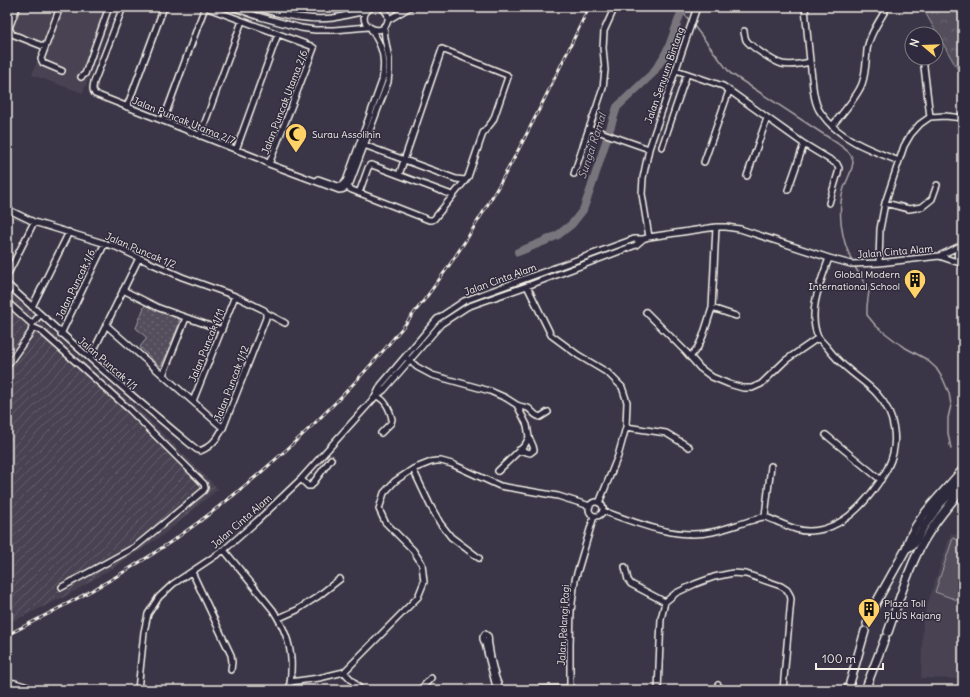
<svg xmlns="http://www.w3.org/2000/svg" width="970" height="697" viewBox="0 0 970 697" font-family="Delius,sans-serif">
  <style>
    .built { fill: #484352 }
    .industrial { fill: url(#industrial-furrows) }
    .forest { fill: url(#forest-crowns); stroke: #a4a0a2 }
    .park { fill: url(#park-dots); stroke: #a4a0a2 }
    .pitch { fill: #534e5c; stroke: #a4a0a2 }
    .lines { fill: none; stroke-linecap: round; stroke-linejoin: round }
    .stream { stroke: #aaa6a7; stroke-width: 1.5 }
    .river { stroke: #78747b; stroke-width: 8 }
    .minor-casing { stroke: #f4f1e8; stroke-width: 8 }
    .highway-casing { stroke: #f4f1e8; stroke-width: 10 }
    .minor { stroke: #2f2a3d; stroke-width: 5 }
    .highway { stroke: #2f2a3d; stroke-width: 7 }
    .rail-casing { stroke: #f4f1e8; stroke-width: 3 }
    .rail { stroke: #2f2a3d; stroke-width: 1.5; stroke-dasharray: 4.5; stroke-linecap: butt }
    .labels { text-anchor: middle; stroke-width: 3; stroke-linejoin: round; paint-order: stroke }
    .street-label { font-size: 10px; fill: #f4f1e8; stroke: #2f2a3d }
    .poi-label { font-size: 10px; fill: #f4f1e8; stroke: #2f2a3d; text-anchor: start }
    .water-label { font-size: 11px; font-style: italic; fill: #b6b2b2; stroke: #2f2a3d }
  </style>
  <defs>
    <pattern id="industrial-furrows" width="10" height="10" patternUnits="userSpaceOnUse"><rect width="10" height="10" fill="#484352"/><path d="M-1 1l2-2M0 10L10 0M9 11l2-2" fill="none" stroke="#635f6b"/></pattern>
    <pattern id="forest-crowns" width="20" height="18" patternUnits="userSpaceOnUse"><rect width="20" height="18" fill="#534e5c"/><path d="M2 6a3 3 0 1 1 6 0M12 15a3 3 0 1 1 6 0" fill="none" stroke="#6c6873"/></pattern>
    <pattern id="park-dots" width="8" height="8" patternUnits="userSpaceOnUse"><rect width="8" height="8" fill="#534e5c"/><path d="M2 2h.1M6 6h.1" fill="none" stroke="#6c6873" stroke-width="1.8" stroke-linecap="round"/></pattern>
  </defs>
  <rect width="100%" height="100%" fill="#3b3647"/>
  <filter id="ink" filterUnits="userSpaceOnUse"><feTurbulence type="fractalNoise" baseFrequency=".025" numOctaves="2"/><feDisplacementMap in="SourceGraphic" scale="8" xChannelSelector="R" yChannelSelector="G"/><feConvolveMatrix kernelMatrix="1 2 1 2 8 2 1 2 1" color-interpolation-filters="sRGB"/></filter>
  <g filter="url(#ink)">
    <path class="built" d="M 8,7 L 114,7 L 83,93 L 32,75 L 41,50 L 7,38 Z
      M 7,211 L 15,215 L 7,229 Z
      M 951,533 L 963,537 L 963,679 L 921,678 L 923,618 Z"/>
    <path class="industrial" d="M 7,290 L 70,350 L 141,412 L 218,489 L 163,535 L 124,561 L 68,595 L 7,624 Z"/>
    <path class="forest" d="M 922,7 L 963,7 L 963,75 L 961,75 Z"/>
    <path class="park" d="M 145,305 L 178,318 L 180,322 L 162,365 L 160,366 L 158,365 L 140,347 L 147,338 L 136,328 Z"/>
    <path class="pitch" d="M 953,538 L 963,542 L 963,602 L 935,592 Z"/>
    <g class="lines">
      <path class="stream" d="M 682,11 L 689,20
        M 694,26 L 730,73 L 837,143 C 843,148 852,152 853,161 C 853,170 847,179 844,188 C 837,209 841,240 852,260
        M 855,267 L 869,291 L 867,306 L 867,315 L 876,326 L 902,346 L 926,359 L 936,368 L 943,379 L 949,393 L 951,405 L 948,418 L 948,433 L 951,449"/>
      <path class="river" d="M 518,252 L 545,241 L 558,235 L 572,224 L 583,210 L 591,188 L 617,107 L 653,73 L 663,58 L 669,46 L 683,7"/>
      <g class="minor-casing">
        <path id="minor" d="M 17,7 L 9,28 L 12,34 L 45,47
          M 60,7 L 41,59 L 43,63 L 62,71
          M 123,7 L 94,82 C 93,87 92,90 95,94 L 260,159 L 269,164 L 339,190 C 344,190 347,188 350,183 L 388,82 L 389,72 L 389,59 L 385,38 L 384,26
          M 205,7 L 311,46 L 314,48 L 269,164
          M 232,7 L 257,16 L 301,28 L 315,30 L 334,30 L 368,27
          M 256,7 C 281,15 307,21 333,18 C 344,16 355,13 367,11
          M 372,7 C 349,20 383,43 388,20 C 389,14 385,10 381,7
          M 805,7 C 807,31 809,54 812,78 C 813,88 814,104 821,113 C 839,139 870,150 899,161
          M 388,20 L 410,7
          M 744,31 C 744,33 745,37 746,40 C 750,46 774,62 782,64 C 791,66 801,64 810,62
          M 923,58 L 930,117
          M 676,70 L 723,86 L 804,144 L 837,164 L 839,168 L 838,173 L 829,203
          M 81,77 L 85,74 L 109,7
          M 127,107 L 164,7
          M 163,121 L 205,7
          M 832,126 C 841,115 857,97 862,84 C 866,73 866,61 867,50 C 869,36 878,23 885,11 L 885,7
          M 589,128 L 649,149 L 643,178 L 642,194 L 649,237
          M 200,136 L 242,21
          M 361,146 L 364,145 L 456,179 L 465,180
          M 662,147 L 687,74
          M 649,149 L 697,7
          M 236,150 L 278,34
          M 704,162 L 729,91
          M 574,174 L 588,131 L 597,106 L 603,88 L 605,70 L 603,48 L 604,31 L 613,11 L 616,7
          M 747,176 L 767,118
          M 318,179 L 338,186 L 341,186 L 346,181 L 382,81 C 386,59 383,47 371,29
          M 347,187 L 352,190 L 429,220 L 432,220 L 434,219 L 468,177 L 483,133 L 492,122 L 494,118 L 508,77 L 507,75 L 442,49 L 399,175
          M 788,190 L 804,144
          M 359,193 L 368,168 L 370,165 L 372,165 L 452,195
          M 885,203 L 909,209 L 922,207 L 932,199 L 937,185
          M 7,209 L 34,222 L 116,247 L 148,262 L 182,277 L 235,296 L 264,310 L 266,313 L 285,323
          M 961,246 C 956,252 956,260 963,265
          M 939,256 L 960,263
          M 879,263 L 880,229 L 885,203 L 904,146 L 911,134 L 920,124 L 930,117 L 945,116 L 963,118
          M 7,276 L 34,222
          M 7,284 C 69,340 131,396 196,449 L 200,451 C 211,447 218,438 223,428 L 266,318 L 266,313
          M 527,286 L 551,335 L 578,355 L 608,373 L 622,387 L 627,402 L 626,427 L 618,456 L 599,503
          M 123,290 L 159,308 L 222,330
          M 7,302 L 32,324
          M 32,307 L 69,232
          M 712,308 L 736,316
          M 646,312 L 686,352 L 700,368 L 712,377 L 729,384 L 743,388 L 752,388 L 761,384 L 786,360 L 818,338
          M 106,325 L 223,428
          M 32,327 L 41,331 L 130,410 L 204,484 L 205,488 L 203,491 L 135,547 L 62,587
          M 61,334 L 105,243
          M 690,357 L 698,347 L 703,336 L 712,308 L 716,227
          M 90,358 L 139,258
          M 408,359 L 417,367 L 432,375 L 490,391 L 506,398 L 517,405 L 527,425 L 529,437 L 525,445 L 498,471
          M 7,366 L 31,332 L 32,327 L 32,324 L 40,315
          M 163,375 L 186,318
          M 376,395 L 381,385 L 437,319 L 464,301 L 634,239 L 643,239
          M 376,396 C 385,399 390,410 392,419 L 391,423 L 381,433
          M 193,401 L 235,296
          M 517,405 C 521,407 525,407 528,408 C 533,411 533,415 540,417 L 548,412
          M 626,427 L 666,433 L 689,447
          M 826,435 L 881,480
          M 519,450 L 530,453 L 534,450 L 533,446 L 529,437
          M 413,469 L 430,505 L 440,523 L 451,537 L 479,558
          M 301,479 L 308,486 L 311,486 L 331,459
          M589 509a7 7 0 1 1 14 0a7 7 0 1 1-14 0Z
          M 603,511 C 636,523 677,540 712,532 C 726,529 739,524 753,520 C 756,519 761,517 764,517 C 767,517 770,519 773,520 C 784,524 797,532 810,531 C 836,530 857,512 872,492 C 878,484 884,476 888,467 C 900,443 895,413 877,394 C 869,385 858,378 849,370 C 840,363 833,355 826,346 C 823,343 820,340 818,337 C 807,312 821,281 829,258
          M 765,516 L 771,466
          M 224,550 L 273,610 C 282,624 290,642 291,659 C 292,669 290,680 290,690
          M 625,567 L 628,580 L 631,584 L 665,602
          M 192,572 L 231,655 L 232,662 L 231,670
          M 279,618 L 297,610 L 317,597 L 340,579
          M 344,672 L 361,690
          M 7,682 L 15,683 L 37,690
          M 290,682 L 319,678 L 344,672 L 418,597 L 424,582 L 422,564 L 413,550 L 385,522 L 379,509 L 384,493 L 395,481 L 413,469 L 431,462 L 436,461 L 441,461 L 452,464 L 500,486 L 558,496 L 590,506
          M 718,685 L 722,690
          M 7,689 L 11,690
          M 138,690 L 144,632 L 148,614 L 159,597 L 173,584 L 224,550 L 257,521 L 301,479 L 376,396 L 384,390 L 441,324 L 467,307 L 478,303 L 527,286 L 636,245 L 643,239 L 649,237 L 716,227 L 726,227 L 740,229 L 829,258 L 851,264 L 879,263 L 939,256 L 960,246
          M 420,690 L 431,678
          M 498,690 L 496,687 L 485,644 L 483,639 L 483,637 L 485,634 L 488,636 C 489,639 488,642 489,645 C 491,660 494,677 501,690
          M 518,690 L 570,688
          M 570,690 L 570,644 L 571,611 L 575,580 L 594,516
          M 658,690 L 661,619 L 665,602 L 676,593 L 695,584 L 714,577 L 733,573 L 746,574 L 781,586 L 787,590 L 790,595 L 791,599 L 783,690"/>
      </g>
      <g class="highway-casing">
        <path id="highway" d="M 906,549 L 914,544 L 923,528 L 940,504 L 963,480
          M 867,624 L 877,601 L 906,549 C 913,519 944,493 963,469
          M 888,632 C 897,606 905,579 917,554 C 928,530 945,509 963,489
          M 848,690 L 865,631
          M 865,690 L 885,638"/>
      </g>
      <use href="#minor" class="minor"/>
      <use href="#highway" class="highway"/>
      <g class="rail-casing">
        <path id="rail" d="M 7,635 C 48,614 88,594 127,570 C 174,542 218,509 259,474 C 329,414 393,346 446,270 C 503,188 546,97 589,7"/>
      </g>
      <use href="#rail" class="rail"/>
    </g>
  </g>
  <defs>
    <g id="mosque-pin" transform="scale(1.15)"><path d="M0 17L-7.5 6A9.5 9.5 0 1 1 7.5 6Z" fill="#ffd166" stroke="#2f2a3d"/><path d="M3.5-4.9A6 6 0 1 0 3.5 4.9A5 5 0 1 1 3.5-4.9Z" fill="#111"/></g>
    <g id="building-pin" transform="scale(1.15)"><path d="M0 17L-7.5 6A9.5 9.5 0 1 1 7.5 6Z" fill="#ffd166" stroke="#2f2a3d"/><path d="M-4-6H4V6H1V3H-1V6H-4ZM-2.5-4.3h1.7v1.8h-1.7ZM.8-4.3h1.7v1.8H.8ZM-2.5-1h1.7V.8h-1.7ZM.8-1h1.7V.8H.8Z" fill="#111"/></g>
  </defs>
  <g fill-rule="evenodd">
    <use href="#mosque-pin" x="296" y="134"/>
    <use href="#building-pin" x="915" y="280"/>
    <use href="#building-pin" x="869" y="609"/>
  </g>
  <g class="labels">
    <g class="street-label">
      <text transform="translate(664 75) rotate(-71)" y="4">Jalan Senyum Bintang</text>
      <text transform="translate(284 102) rotate(-69)" y="4">Jalan Puncak Utama 2/6</text>
      <text transform="translate(184 120) rotate(22)" y="4">Jalan Puncak Utama 2/7</text>
      <text transform="translate(141 250) rotate(23)" y="4">Jalan Puncak 1/2</text>
      <text transform="translate(895 251) rotate(-5)" y="4">Jalan Cinta Alam</text>
      <text transform="translate(500 279) rotate(-20)" y="4">Jalan Cinta Alam</text>
      <text transform="translate(75 284) rotate(-64)" y="4">Jalan Puncak 1/6</text>
      <text transform="translate(206 345) rotate(-68)" y="4">Jalan Puncak 1/11</text>
      <text transform="translate(108 363) rotate(41)" y="4">Jalan Puncak 1/1</text>
      <text transform="translate(231 383) rotate(-69)" y="4">Jalan Puncak 1/12</text>
      <text transform="translate(241 521) rotate(-41)" y="4">Jalan Cinta Alam</text>
      <text transform="translate(563 625) rotate(-87)" y="4">Jalan Pelangi Pagi</text>
    </g>
    <g class="poi-label">
      <text x="312" y="138">Surau Assolihin</text>
      <text x="900" y="278" text-anchor="end">Global Modern<tspan x="900" dy="12">International School</tspan></text>
      <text x="884" y="607">Plaza Toll<tspan x="884" dy="12">PLUS Kajang</tspan></text>
    </g>
    <g class="water-label">
      <text transform="translate(592 146) rotate(-72)" y="4">Sungai Ramal</text>
    </g>
  </g>
  <rect width="970" height="697" fill="none" stroke="#2f2a3d" stroke-width="24"/>
  <rect x="12" y="12" width="946" height="673" fill="none" stroke="#f4f1e8" stroke-width="1.5" filter="url(#ink)"/>
  <g transform="translate(924 46) rotate(289)"><circle r="19" fill="#2f2a3d" stroke="#7e7a81"/>
  <path d="M0-3L7 15L0 10L-7 15Z" fill="#ffd166"/>
  <text y="-6" font-size="11" font-weight="bold" text-anchor="middle" fill="#f4f1e8">N</text>
  </g>
  <path d="M816 663v6h67v-6" fill="none" stroke="#f4f1e8" stroke-width="2"/>
  <text x="822" y="663" font-size="12" fill="#f4f1e8" stroke="#2f2a3d" stroke-width="3" paint-order="stroke">100 m</text>
</svg>
